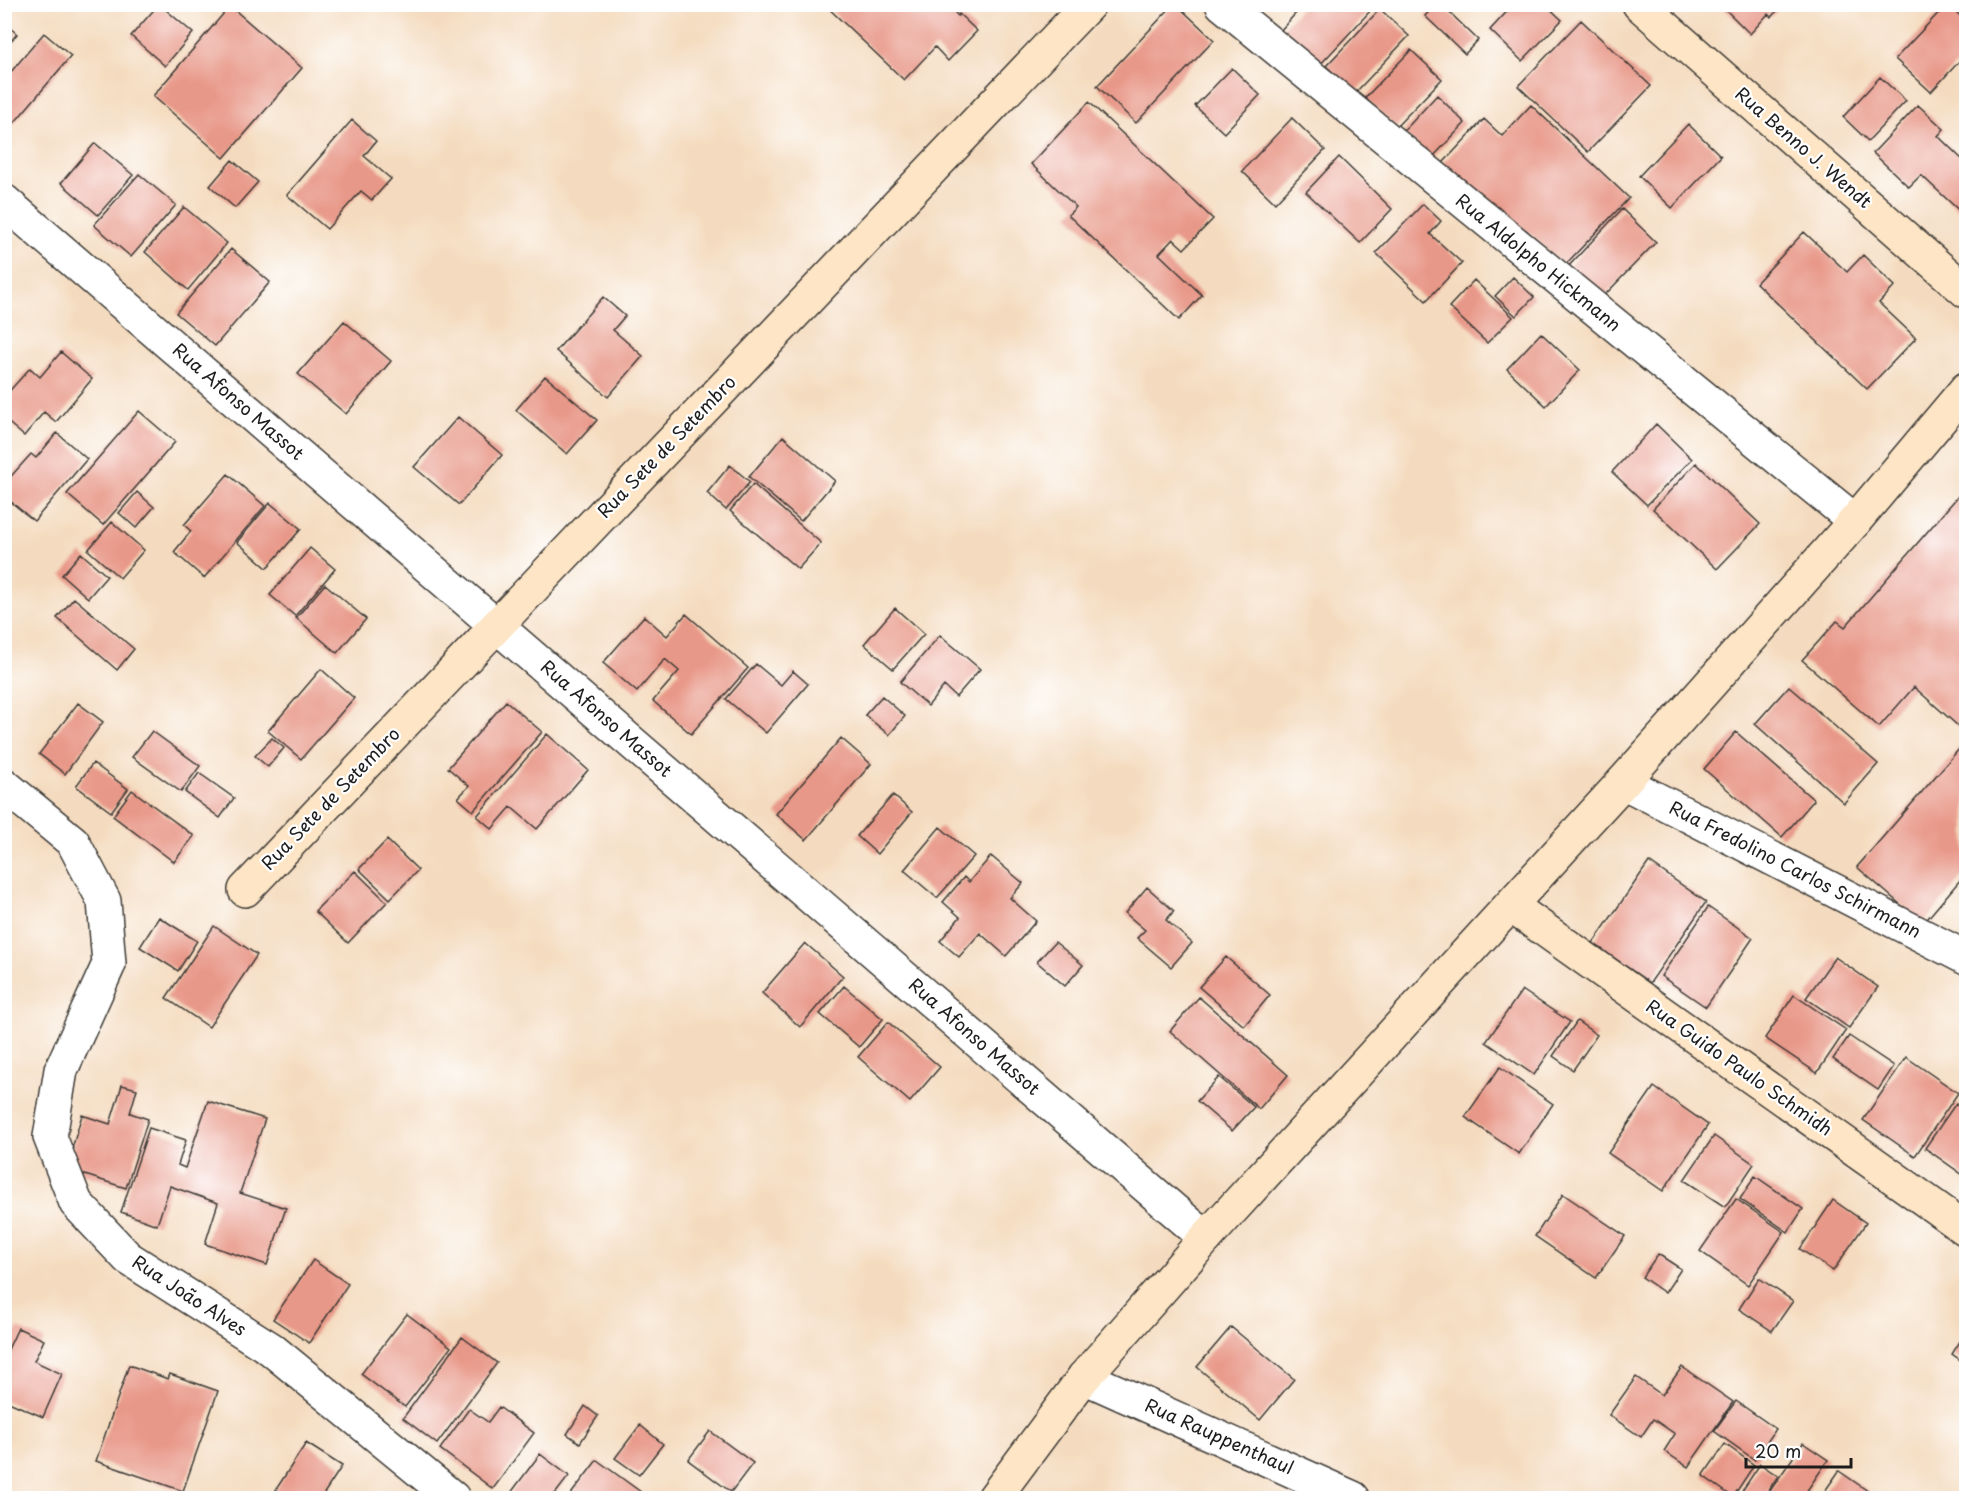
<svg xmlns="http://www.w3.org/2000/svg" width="1971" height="1503" viewBox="0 0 1971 1503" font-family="'Playpen Sans',sans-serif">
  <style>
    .building { fill: #e89888 }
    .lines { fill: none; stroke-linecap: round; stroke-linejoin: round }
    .street-casing { stroke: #3c3934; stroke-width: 36 }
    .secondary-casing { stroke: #3c3934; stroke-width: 36 }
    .street { stroke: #fff; stroke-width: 33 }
    .secondary { stroke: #fde5c5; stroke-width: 33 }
    .labels { text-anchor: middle; stroke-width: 4.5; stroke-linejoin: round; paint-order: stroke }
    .street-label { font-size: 18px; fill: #1c1c1c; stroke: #fff }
  </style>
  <rect width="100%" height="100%" fill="#fff"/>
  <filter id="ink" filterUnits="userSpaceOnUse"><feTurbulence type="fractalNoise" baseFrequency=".0167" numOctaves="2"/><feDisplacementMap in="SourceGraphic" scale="12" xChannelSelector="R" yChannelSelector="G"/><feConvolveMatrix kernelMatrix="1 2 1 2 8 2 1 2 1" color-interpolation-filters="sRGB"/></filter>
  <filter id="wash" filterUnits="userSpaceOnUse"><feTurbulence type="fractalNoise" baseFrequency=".008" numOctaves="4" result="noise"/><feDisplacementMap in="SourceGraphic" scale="24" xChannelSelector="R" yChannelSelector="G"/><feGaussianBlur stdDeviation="1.35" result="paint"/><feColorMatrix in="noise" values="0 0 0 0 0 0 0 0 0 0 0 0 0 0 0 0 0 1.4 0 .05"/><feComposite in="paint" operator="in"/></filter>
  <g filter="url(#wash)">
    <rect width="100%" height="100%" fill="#f4dbbf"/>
    <g id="blocks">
      <path class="building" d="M 159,4 L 193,33 L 165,66 L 131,36 Z
        M 824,4 L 947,4 L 958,16 L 959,14 L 977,31 L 948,61 L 935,47 L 904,80 Z
        M 1174,4 L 1176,4 L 1214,40 L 1136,123 L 1097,86 Z
        M 1304,4 L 1370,4 L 1373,8 L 1318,67 L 1280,31 Z
        M 1436,4 L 1441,4 L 1478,40 L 1465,54 L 1425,16 Z
        M 1514,4 L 1545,4 L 1562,20 L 1522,61 L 1490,30 Z
        M 1720,4 L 1784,4 L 1771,17 L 1768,14 L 1750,34 Z
        M 1947,4 L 1966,21 L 1966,54 L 1931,92 L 1895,59 Z
        M 230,6 L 302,68 L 224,158 L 153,96 Z
        M 1380,9 L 1409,36 L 1355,93 L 1326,66 Z
        M 1581,20 L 1651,86 L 1588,152 L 1518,86 Z
        M 5,23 L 17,34 L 5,48 Z
        M 44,33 L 71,56 L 9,129 L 4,125 L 4,80 Z
        M 1411,50 L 1442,79 L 1396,127 L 1365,98 Z
        M 1232,68 L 1260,95 L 1224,133 L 1195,106 Z
        M 1880,77 L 1906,101 L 1868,141 L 1843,117 Z
        M 1437,95 L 1465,123 L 1431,159 L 1403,132 Z
        M 1089,102 L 1213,219 L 1184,249 L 1173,239 L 1159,254 L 1202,295 L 1179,320 L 1068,215 L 1076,207 L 1031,164 Z
        M 1531,105 L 1629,198 L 1564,266 L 1526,230 L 1520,236 L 1443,163 L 1484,119 L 1502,136 Z
        M 1918,105 L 1944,129 L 1938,136 L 1966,163 L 1966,217 L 1921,175 L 1909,187 L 1873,153 Z
        M 1292,118 L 1325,150 L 1275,203 L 1242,171 Z
        M 352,120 L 376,141 L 364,156 L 391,179 L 372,200 L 361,191 L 327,229 L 287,195 Z
        M 1688,124 L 1721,156 L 1672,208 L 1639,176 Z
        M 95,143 L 133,175 L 98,215 L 61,183 Z
        M 1339,157 L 1392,209 L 1360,243 L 1306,192 Z
        M 232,160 L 258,182 L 235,208 L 210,186 Z
        M 139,174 L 176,205 L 131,257 L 94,225 Z
        M 1423,204 L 1441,221 L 1430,234 L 1462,263 L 1426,301 L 1376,253 Z
        M 184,207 L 227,243 L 188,290 L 145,252 Z
        M 1622,209 L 1656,242 L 1599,301 L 1566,269 Z
        M 1804,232 L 1847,272 L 1863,255 L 1895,286 L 1879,303 L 1916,338 L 1867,389 L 1756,283 Z
        M 231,249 L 270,282 L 215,346 L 176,313 Z
        M 1513,277 L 1534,297 L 1516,316 L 1495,296 Z
        M 1474,280 L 1513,317 L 1487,343 L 1449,307 Z
        M 603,297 L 625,316 L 613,330 L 643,356 L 608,397 L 556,351 Z
        M 344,321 L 391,361 L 346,414 L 298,374 Z
        M 1541,333 L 1580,370 L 1546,406 L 1507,369 Z
        M 61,352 L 92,379 L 56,422 L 44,412 L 24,436 L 4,419 L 4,397 L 30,368 L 40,377 Z
        M 545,376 L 597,420 L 567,454 L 516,410 Z
        M 139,411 L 175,442 L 103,525 L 67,494 Z
        M 458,417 L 502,455 L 459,505 L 414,467 Z
        M 1656,424 L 1692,459 L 1647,505 L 1612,472 Z
        M 57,433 L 87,459 L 34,521 L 4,496 L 4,484 L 31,454 L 36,458 Z
        M 783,436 L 835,481 L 801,521 L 749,477 Z
        M 1696,463 L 1760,524 L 1717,569 L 1653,509 Z
        M 730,465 L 750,482 L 726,510 L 707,493 Z
        M 228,474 L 265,506 L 204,578 L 174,552 L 191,531 L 184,525 Z
        M 753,484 L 821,543 L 798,569 L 730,511 Z
        M 1966,487 L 1966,733 L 1914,687 L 1879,727 L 1802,660 L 1837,621 L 1845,627 Z
        M 137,492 L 154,507 L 136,528 L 119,513 Z
        M 270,503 L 301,529 L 267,568 L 237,542 Z
        M 112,522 L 144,550 L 120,578 L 88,550 Z
        M 310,548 L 335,569 L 295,616 L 270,595 Z
        M 81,553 L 107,576 L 88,598 L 62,575 Z
        M 325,584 L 366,619 L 337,653 L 296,618 Z
        M 74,598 L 134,649 L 117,670 L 57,618 Z
        M 895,608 L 924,634 L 893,669 L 864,644 Z
        M 686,614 L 748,668 L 691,734 L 653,701 L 679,671 L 665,659 L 637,692 L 603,663 L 644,616 L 667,636 Z
        M 940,635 L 980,669 L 956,697 L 944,686 L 928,706 L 900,682 Z
        M 756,664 L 781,685 L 793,671 L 808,684 L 766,733 L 726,699 Z
        M 321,669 L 354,698 L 301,759 L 268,731 Z
        M 1789,686 L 1878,764 L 1844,803 L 1755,724 Z
        M 882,696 L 905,716 L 889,735 L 865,715 Z
        M 506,701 L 542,732 L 473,811 L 458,798 L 469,786 L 448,768 Z
        M 78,703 L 103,722 L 65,774 L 39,754 Z
        M 152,731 L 200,766 L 181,792 L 132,757 Z
        M 1736,732 L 1814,800 L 1782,837 L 1704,769 Z
        M 547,734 L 588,770 L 537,829 L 511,807 L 492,829 L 477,816 Z
        M 272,738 L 284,748 L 268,767 L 255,756 Z
        M 841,738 L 871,764 L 806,840 L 776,814 Z
        M 1966,741 L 1966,873 L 1923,924 L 1857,867 Z
        M 93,763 L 128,789 L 111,812 L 76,786 Z
        M 199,773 L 234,798 L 220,818 L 185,792 Z
        M 132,790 L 194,836 L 174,862 L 113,816 Z
        M 893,795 L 912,812 L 877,854 L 857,836 Z
        M 940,827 L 974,856 L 937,898 L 904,870 Z
        M 387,840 L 418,870 L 390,899 L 359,869 Z
        M 991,856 L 1023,883 L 1010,898 L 1036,921 L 1006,956 L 980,933 L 959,957 L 940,941 L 960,917 L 943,902 L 964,877 L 969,882 Z
        M 1649,862 L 1706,902 L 1650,983 L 1593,943 Z
        M 355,871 L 387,902 L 348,943 L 315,911 Z
        M 1147,887 L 1174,911 L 1166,920 L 1192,943 L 1171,967 L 1137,938 L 1145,930 L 1125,913 Z
        M 1708,907 L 1753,938 L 1706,1007 L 1661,976 Z
        M 159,917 L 197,941 L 178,971 L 140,947 Z
        M 214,926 L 257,955 L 209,1027 L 166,998 Z
        M 1055,942 L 1083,965 L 1065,986 L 1037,962 Z
        M 805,943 L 843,976 L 800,1027 L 762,993 Z
        M 1226,957 L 1270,995 L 1244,1026 L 1199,987 Z
        M 1835,957 L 1878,987 L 1849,1028 L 1806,998 Z
        M 844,986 L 883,1019 L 859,1047 L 820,1014 Z
        M 1522,990 L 1570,1022 L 1534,1075 L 1486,1042 Z
        M 1794,995 L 1846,1030 L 1817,1073 L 1765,1038 Z
        M 1199,997 L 1288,1075 L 1259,1109 L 1170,1031 Z
        M 1577,1021 L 1597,1035 L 1573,1070 L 1553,1056 Z
        M 888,1022 L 940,1067 L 910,1102 L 858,1057 Z
        M 1849,1036 L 1894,1066 L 1878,1090 L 1833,1059 Z
        M 1906,1057 L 1958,1093 L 1915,1156 L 1863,1120 Z
        M 1500,1067 L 1553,1104 L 1519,1154 L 1465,1117 Z
        M 1219,1077 L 1254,1107 L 1232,1131 L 1197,1101 Z
        M 122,1085 L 137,1089 L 130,1113 L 148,1119 L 126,1188 L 66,1169 L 82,1115 L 110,1124 Z
        M 1654,1087 L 1708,1125 L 1663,1191 L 1608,1153 Z
        M 208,1101 L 265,1119 L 240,1193 L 286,1208 L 267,1265 L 205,1244 L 218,1203 L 170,1186 L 157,1225 L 121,1212 L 149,1128 L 186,1140 L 178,1165 L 185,1168 Z
        M 1956,1103 L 1966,1111 L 1966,1177 L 1925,1148 Z
        M 1714,1136 L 1754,1164 L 1725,1207 L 1684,1180 Z
        M 1755,1176 L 1803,1209 L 1788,1232 L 1740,1199 Z
        M 1563,1194 L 1625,1236 L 1596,1278 L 1535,1236 Z
        M 1736,1199 L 1784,1232 L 1748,1285 L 1700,1251 Z
        M 1833,1200 L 1866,1223 L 1833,1271 L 1800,1249 Z
        M 1658,1254 L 1681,1269 L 1665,1293 L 1642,1277 Z
        M 313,1260 L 348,1284 L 309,1343 L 273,1319 Z
        M 1759,1278 L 1793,1301 L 1772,1331 L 1739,1309 Z
        M 407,1314 L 451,1347 L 405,1407 L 361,1374 Z
        M 1231,1327 L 1294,1379 L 1260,1420 L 1197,1367 Z
        M 18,1328 L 44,1340 L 34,1361 L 62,1374 L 43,1417 L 4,1400 L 4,1358 Z
        M 1966,1332 L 1966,1364 L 1952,1354 Z
        M 462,1337 L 497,1363 L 437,1444 L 403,1418 Z
        M 129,1365 L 168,1379 L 170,1374 L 218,1391 L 183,1491 L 96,1461 Z
        M 1682,1367 L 1733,1402 L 1688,1467 L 1664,1451 L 1675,1434 L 1653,1419 L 1641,1437 L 1609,1415 L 1636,1377 L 1662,1395 Z
        M 1736,1401 L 1776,1429 L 1755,1460 L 1714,1431 Z
        M 585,1406 L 598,1416 L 580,1443 L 567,1434 Z
        M 499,1407 L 534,1433 L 493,1489 L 440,1449 L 469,1409 L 488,1422 Z
        M 640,1425 L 663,1444 L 639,1475 L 615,1458 Z
        M 710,1431 L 753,1463 L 731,1492 L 688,1460 Z
        M 306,1443 L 342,1466 L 321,1498 L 286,1498 L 275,1491 Z
        M 1803,1443 L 1828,1460 L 1802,1498 L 1765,1498 Z
        M 1725,1444 L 1754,1465 L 1733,1497 L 1703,1476 Z
        M 540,1454 L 569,1476 L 552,1498 L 507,1498 Z
        M 597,1460 L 649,1498 L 568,1498 Z
        M 1760,1464 L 1778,1476 L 1763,1498 L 1741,1498 L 1738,1497 Z
        M 1839,1471 L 1875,1496 L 1874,1498 L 1820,1498 Z"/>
    </g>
  </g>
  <g filter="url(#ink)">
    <use href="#blocks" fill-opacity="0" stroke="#3c3934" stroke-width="1.5"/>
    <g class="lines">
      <g class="street-casing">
        <path id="street" d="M 1222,4 L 1855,521
          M 4,201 L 1206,1238
          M 1623,782 L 1966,958
          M 4,785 L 73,842 L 104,901 L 109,964 L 61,1070 L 50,1137 L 76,1203 L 128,1258 L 271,1349 L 453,1498
          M 1084,1377 L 1353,1498"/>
      </g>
      <g class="secondary-casing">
        <path id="secondary" d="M 1639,4 L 1966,291
          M 245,890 L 1089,4
          M 1511,906 L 1966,1229
          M 994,1498 L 1084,1377 L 1206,1238 L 1623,782 L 1855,521 L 1966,389"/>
      </g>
      <use href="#street" class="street"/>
      <use href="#secondary" class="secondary"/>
    </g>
  </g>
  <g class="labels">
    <g class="street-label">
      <text transform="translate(1803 148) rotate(41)" y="6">Rua Benno J. Wendt</text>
      <text transform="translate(1538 263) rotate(39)" y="6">Rua Aldolpho Hickmann</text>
      <text transform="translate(238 402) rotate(41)" y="6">Rua Afonso Massot</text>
      <text transform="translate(667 447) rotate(-46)" y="6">Rua Sete de Setembro</text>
      <text transform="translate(606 719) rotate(41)" y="6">Rua Afonso Massot</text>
      <text transform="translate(331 799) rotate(-46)" y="6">Rua Sete de Setembro</text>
      <text transform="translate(1795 870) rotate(27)" y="6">Rua Fredolino Carlos Schirmann</text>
      <text transform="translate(974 1037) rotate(41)" y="6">Rua Afonso Massot</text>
      <text transform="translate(1739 1068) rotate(35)" y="6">Rua Guido Paulo Schmidh</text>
      <text transform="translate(189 1296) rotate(33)" y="6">Rua João Alves</text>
      <text transform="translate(1219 1437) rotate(24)" y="6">Rua Rauppenthaul</text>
    </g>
  </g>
  <rect width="1971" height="1503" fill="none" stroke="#fff" stroke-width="24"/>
  <path d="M1746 1458v9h105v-9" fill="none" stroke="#1c1c1c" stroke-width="3"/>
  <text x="1755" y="1458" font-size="18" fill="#1c1c1c" stroke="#ffffff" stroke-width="4.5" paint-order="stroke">20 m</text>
</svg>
